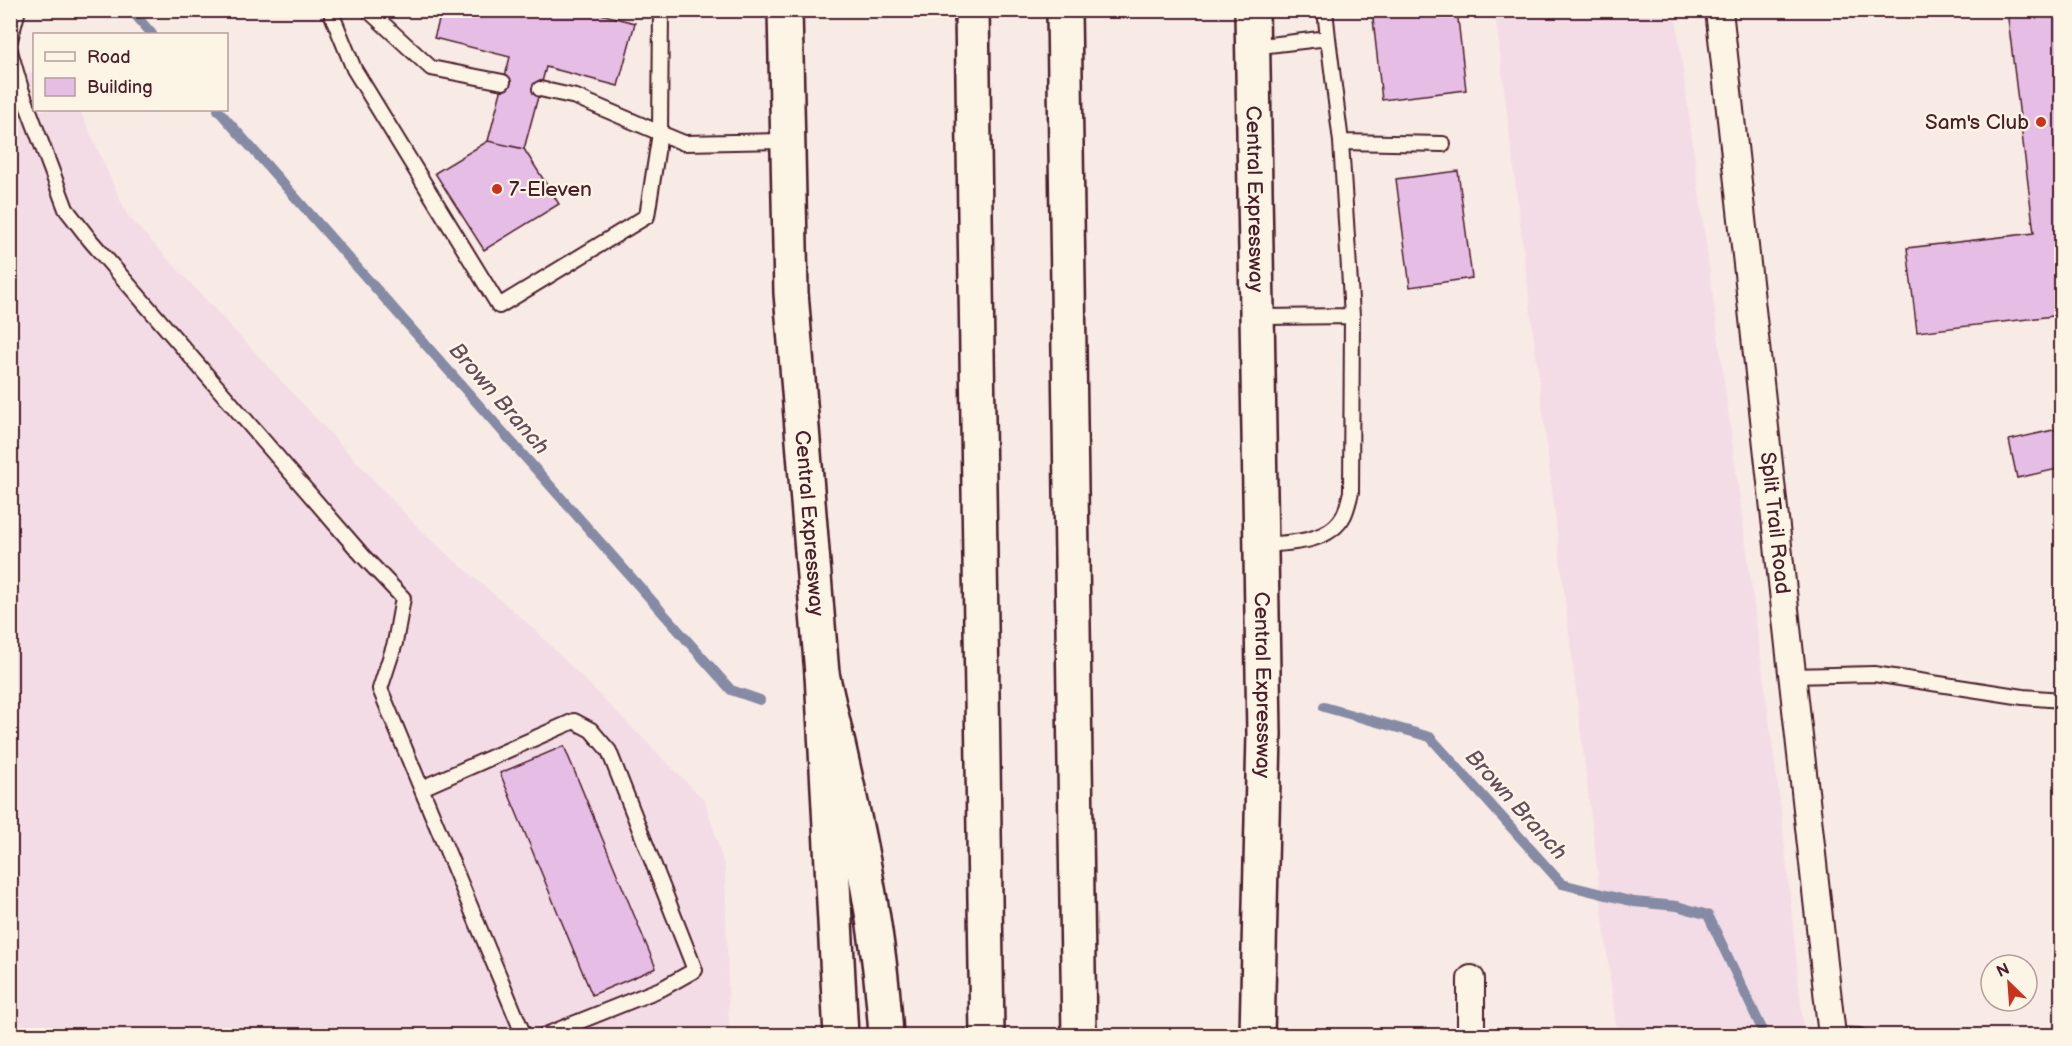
<svg xmlns="http://www.w3.org/2000/svg" width="2072" height="1046" viewBox="0 0 2072 1046" font-family="'Balsamiq Sans',sans-serif">
  <style>
    .built { fill: #f3dce5 }
    .lines { fill: none; stroke-linecap: round; stroke-linejoin: round }
    .stream { stroke: #858aa5; stroke-width: 10 }
    .building { fill: #e6bde5; stroke: #4a1f2b; stroke-width: 1.5 }
    .service-casing { stroke: #4a1f2b; stroke-width: 18 }
    .minor-casing { stroke: #4a1f2b; stroke-width: 30 }
    .secondary-casing { stroke: #4a1f2b; stroke-width: 38 }
    .motorway-casing { stroke: #4a1f2b; stroke-width: 38 }
    .service { stroke: #fcf5e5; stroke-width: 14 }
    .minor { stroke: #fcf5e5; stroke-width: 26 }
    .secondary { stroke: #fcf5e5; stroke-width: 33 }
    .motorway { stroke: #fcf5e5; stroke-width: 33 }
    .poi-dot { fill: #c8321e; stroke: #fcf5e5; stroke-width: 2 }
    .labels { text-anchor: middle; stroke-width: 4.5; stroke-linejoin: round; paint-order: stroke }
    .poi-label { font-size: 21px; fill: #4a1f2b; stroke: #fcf5e5; text-anchor: end }
    .street-label { font-size: 21px; fill: #4a1f2b; stroke: #fcf5e5 }
    .water-label { font-size: 22px; font-style: italic; fill: #634c5e; stroke: #fcf5e5 }
  </style>
  <rect width="100%" height="100%" fill="#f8eae5"/>
  <filter id="ink" filterUnits="userSpaceOnUse"><feTurbulence type="fractalNoise" baseFrequency=".0167" numOctaves="2"/><feDisplacementMap in="SourceGraphic" scale="12" xChannelSelector="R" yChannelSelector="G"/><feConvolveMatrix kernelMatrix="1 2 1 2 8 2 1 2 1" color-interpolation-filters="sRGB"/></filter>
  <g filter="url(#ink)">
    <path class="built" d="M 1495,11 L 1675,11 L 1781,810 L 1804,1035 L 1617,1035 Z
      M 34,72 L 34,110 L 80,110 L 127,215 L 423,533 L 535,630 L 705,801 L 725,868 L 729,1031 L 717,1036 L 11,1036 L 10,81 Z"/>
    <g class="lines">
      <path class="stream" d="M 131,10 L 152,34
        M 218,110 L 731,690 L 760,700
        M 1324,707 L 1430,737 L 1562,884 L 1634,902 L 1677,906 L 1708,915 L 1761,1027"/>
    </g>
    <path class="building" d="M 442,10 L 586,10 L 635,23 L 618,86 L 546,67 L 524,149 L 488,141 L 510,57 L 434,38 Z
      M 1372,10 L 1457,10 L 1466,90 L 1382,100 Z
      M 2007,10 L 2062,10 L 2062,315 L 1917,332 L 1907,248 L 2034,233 Z
      M 488,141 L 524,149 L 559,204 L 484,250 L 435,173 Z
      M 1458,171 L 1472,278 L 1410,287 L 1396,179 Z
      M 2062,428 L 2062,468 L 2017,478 L 2009,440 Z
      M 564,746 L 656,968 L 592,995 L 500,773 Z"/>
    <g class="lines">
      <g class="service-casing">
        <path id="service" d="M 330,10 L 354,69 L 499,306 L 647,216 L 660,133 L 576,97 L 540,89
          M 368,10 L 431,68 L 503,82
          M 661,10 L 660,133 L 684,143 L 787,141
          M 1328,38 L 1341,142
          M 10,40 L 18,10
          M 1252,47 L 1328,38 L 1325,10
          M 10,51 L 21,89 L 66,209 L 90,240 L 363,556 L 403,598 L 395,643 L 380,689 L 524,1036
          M 1259,317 L 1352,316 L 1341,142 L 1443,144
          M 1262,545 C 1289,543 1330,543 1344,515 C 1347,509 1349,500 1351,492 L 1352,316
          M 1792,676 L 1874,674 L 2023,697 L 2062,700
          M 422,788 L 574,721 L 591,730 L 609,751 L 695,970 L 663,988 L 543,1036
          M 1831,1035 L 1859,1036"/>
      </g>
      <g class="minor-casing">
        <g id="minor">
          <path id="s1" d="M 1719,10 L 1832,1036"/>
          <path d="M 1471,979 L 1471,1036"/>
        </g>
      </g>
      <g class="secondary-casing">
        <g id="secondary">
          <path id="s2" d="M 785,10 L 791,293 L 822,674 L 841,1036"/>
          <path id="s3" d="M 1252,10 L 1264,734 L 1257,1036"/>
        </g>
      </g>
      <g class="motorway-casing">
        <path id="motorway" d="M 972,10 L 987,1036
          M 1064,10 L 1079,1036
          M 822,674 C 849,793 879,913 886,1036"/>
      </g>
      <use href="#service" class="service"/>
      <use href="#minor" class="minor"/>
      <use href="#secondary" class="secondary"/>
      <use href="#motorway" class="motorway"/>
    </g>
  </g>
  <g class="poi-dot">
    <circle cx="2041" cy="122" r="6"/>
    <circle cx="497" cy="189" r="6"/>
  </g>
  <g class="labels">
    <g class="poi-label">
      <text x="2029" y="129">Sam's Club</text>
      <text x="509" y="196" text-anchor="start">7-Eleven</text>
    </g>
    <g class="street-label">
      <text dy="7" stroke="none"><textPath href="#s3" startOffset="189">Central Expressway</textPath></text>
      <text dy="7" stroke="none"><textPath href="#s2" startOffset="514">Central Expressway</textPath></text>
      <text dy="7" stroke="none"><textPath href="#s1" startOffset="516">Split Trail Road</textPath></text>
      <text dy="7" stroke="none"><textPath href="#s3" startOffset="675">Central Expressway</textPath></text>
    </g>
    <g class="water-label">
      <text transform="translate(500 398) rotate(49)" y="8">Brown Branch</text>
      <text transform="translate(1517 804) rotate(48)" y="8">Brown Branch</text>
    </g>
  </g>
  <rect width="2072" height="1046" fill="none" stroke="#fcf5e5" stroke-width="36"/>
  <rect x="18" y="18" width="2036" height="1010" fill="none" stroke="#4a1f2b" stroke-width="2" filter="url(#ink)"/>
  <rect x="33" y="33" width="195" height="78" fill="#fcf5e5" stroke="#b59f9b" stroke-width="1.5"/>
  <rect x="45" y="52" width="30" height="9" fill="#fcf5e5" stroke="#b59f9b" stroke-width="1.5"/>
  <text x="87" y="63" font-size="18" fill="#4a1f2b">Road</text>
  <rect x="45" y="78" width="30" height="18" fill="#e6bde5" stroke="#b59f9b" stroke-width="1.5"/>
  <text x="87" y="93" font-size="18" fill="#4a1f2b">Building</text>
  <g transform="translate(2009 983) rotate(335)"><circle r="28" fill="#fcf5e5" stroke="#b59f9b" stroke-width="1.5"/>
  <path d="M0-4.5L10 22L0 15L-10 22Z" fill="#c8321e"/>
  <text y="-9" font-size="16" font-weight="bold" text-anchor="middle" fill="#4a1f2b">N</text>
  </g>
</svg>
